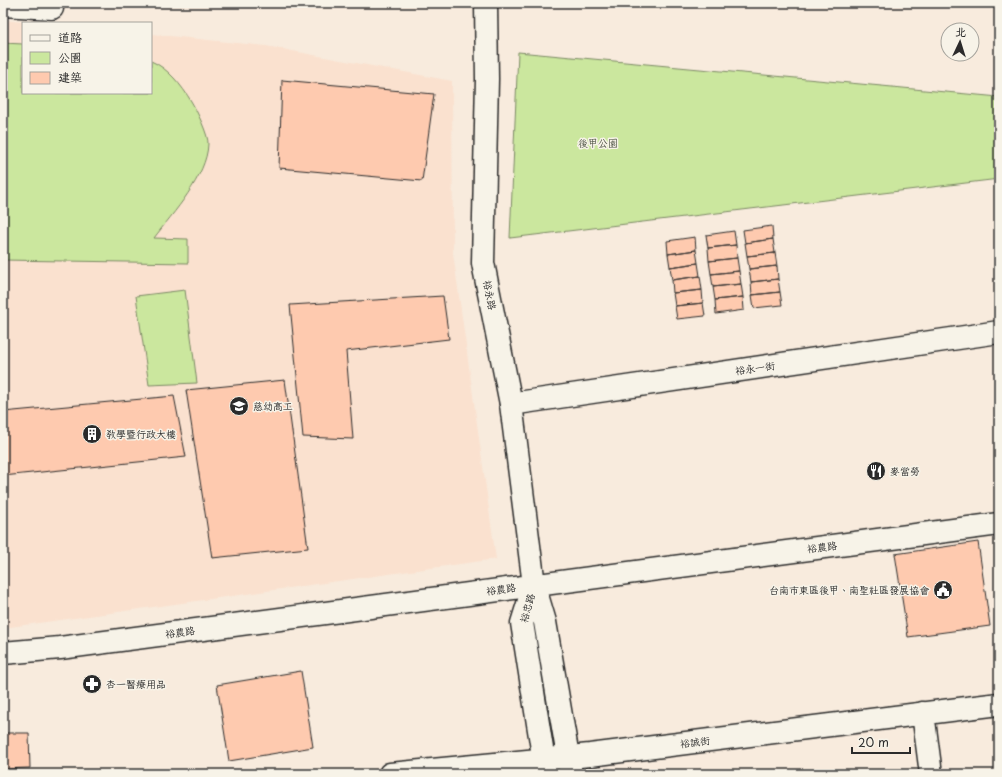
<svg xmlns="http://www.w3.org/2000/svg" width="1002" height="777" viewBox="0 0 1002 777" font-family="'Playpen Sans','LXGW WenKai TC',sans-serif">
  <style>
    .built { fill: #fae1cf }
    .green { fill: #cbe79e; stroke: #7b8964 }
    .building { fill: #fecaaf; stroke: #2b2b2b }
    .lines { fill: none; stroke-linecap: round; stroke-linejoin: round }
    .street-casing { stroke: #2b2b2b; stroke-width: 25 }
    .secondary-casing { stroke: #2b2b2b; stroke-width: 25 }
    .street { stroke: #f7f3e8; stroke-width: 22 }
    .secondary { stroke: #f7f3e8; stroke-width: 22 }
    .labels { text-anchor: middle; stroke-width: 3; stroke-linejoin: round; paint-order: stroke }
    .park-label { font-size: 10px; fill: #4b5142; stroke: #f7f3e8 }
    .street-label { font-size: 10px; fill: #2b2b2b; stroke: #f7f3e8 }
    .poi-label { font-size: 10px; fill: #2b2b2b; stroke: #f7f3e8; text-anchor: start }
  </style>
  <rect width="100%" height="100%" fill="#f8ebdd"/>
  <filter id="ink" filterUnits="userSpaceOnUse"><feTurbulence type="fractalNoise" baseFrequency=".025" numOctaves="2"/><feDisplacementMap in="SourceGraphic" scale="8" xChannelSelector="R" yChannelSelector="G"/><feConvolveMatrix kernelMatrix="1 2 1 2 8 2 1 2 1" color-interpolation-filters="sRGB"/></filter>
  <g filter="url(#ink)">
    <path class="built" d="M 3,20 L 34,23 L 23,23 L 23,93 L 151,93 L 151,34 L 266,46 L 452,81 L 453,253 L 496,559 L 3,628 Z"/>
    <path class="green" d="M 3,43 L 23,44 L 23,93 L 151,93 L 151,61 C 168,68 182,86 191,101 C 196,109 209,136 208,144 C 207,176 173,213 154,238 L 188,239 L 188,263 L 3,260 Z
      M 518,52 L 999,97 L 999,179 L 510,238 Z
      M 185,290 L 197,383 L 149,385 L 136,296 Z"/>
    <path class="building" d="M 282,80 L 434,94 L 422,181 L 279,168 Z
      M 772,226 L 773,239 L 745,243 L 743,230 Z
      M 734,231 L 736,245 L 708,248 L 706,235 Z
      M 695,237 L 696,250 L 668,254 L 667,241 Z
      M 773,239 L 775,253 L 747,256 L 745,243 Z
      M 736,245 L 737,258 L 709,261 L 708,248 Z
      M 696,250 L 698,263 L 670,267 L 668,254 Z
      M 775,253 L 777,266 L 749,269 L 747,256 Z
      M 737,258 L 739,271 L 711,274 L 709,261 Z
      M 698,263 L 700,276 L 672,280 L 670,267 Z
      M 777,266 L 778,279 L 751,282 L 749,269 Z
      M 739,271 L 741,284 L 713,287 L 711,274 Z
      M 700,276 L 702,290 L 673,293 L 672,280 Z
      M 778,279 L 780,292 L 752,295 L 751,282 Z
      M 741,284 L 743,297 L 715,300 L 713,287 Z
      M 702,290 L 703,303 L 675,306 L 673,293 Z
      M 780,292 L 782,305 L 754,308 L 752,295 Z
      M 443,296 L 449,339 L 346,351 L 353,439 L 303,437 L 290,305 Z
      M 743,297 L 744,310 L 716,314 L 715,300 Z
      M 703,303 L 705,316 L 677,319 L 675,306 Z
      M 285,380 L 308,548 L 212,558 L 186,390 Z
      M 174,396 L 186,457 L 3,476 L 3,412 Z
      M 978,542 L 990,626 L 908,637 L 895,554 Z
      M 301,671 L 313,747 L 229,761 L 217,685 Z
      M 3,733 L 29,733 L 30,768 L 3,769 Z"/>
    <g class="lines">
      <g class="street-casing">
        <path id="street" d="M 3,5 L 52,8
          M 511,404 L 999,332
          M 923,713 L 931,774
          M 390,774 L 590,755 L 999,704"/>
      </g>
      <g class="secondary-casing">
        <path id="secondary" d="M 486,3 L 487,79 L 483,263 L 511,404 L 534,585 L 545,622 L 571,774
          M 534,585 L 522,623 L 546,774
          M 3,653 L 60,648 L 999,524"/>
      </g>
      <use href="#street" class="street"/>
      <use href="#secondary" class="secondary"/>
    </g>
  </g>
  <defs>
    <g id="school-disc" transform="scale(1)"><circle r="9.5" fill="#2b2b2b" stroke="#f7f3e8"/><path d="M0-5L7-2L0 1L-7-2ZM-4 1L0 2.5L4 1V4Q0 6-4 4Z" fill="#fff"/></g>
    <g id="building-disc" transform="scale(1)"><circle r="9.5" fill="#2b2b2b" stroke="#f7f3e8"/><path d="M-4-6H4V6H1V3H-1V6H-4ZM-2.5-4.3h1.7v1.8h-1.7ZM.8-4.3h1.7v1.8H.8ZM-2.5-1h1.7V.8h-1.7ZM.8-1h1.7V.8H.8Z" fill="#fff"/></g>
    <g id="restaurant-disc" transform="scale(1)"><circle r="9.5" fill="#2b2b2b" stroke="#f7f3e8"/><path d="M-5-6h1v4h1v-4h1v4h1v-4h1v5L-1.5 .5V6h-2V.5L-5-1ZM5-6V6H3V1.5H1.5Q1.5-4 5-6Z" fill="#fff"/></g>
    <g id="civic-disc" transform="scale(1)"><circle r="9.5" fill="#2b2b2b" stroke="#f7f3e8"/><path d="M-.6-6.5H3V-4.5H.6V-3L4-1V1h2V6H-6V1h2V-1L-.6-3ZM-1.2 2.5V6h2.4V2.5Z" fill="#fff"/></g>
    <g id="pharmacy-disc" transform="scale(1)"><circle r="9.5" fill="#2b2b2b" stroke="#f7f3e8"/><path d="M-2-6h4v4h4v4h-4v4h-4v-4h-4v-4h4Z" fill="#fff"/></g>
  </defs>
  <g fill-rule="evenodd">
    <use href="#school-disc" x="239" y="406"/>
    <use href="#building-disc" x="92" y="434"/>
    <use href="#restaurant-disc" x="876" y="471"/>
    <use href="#civic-disc" x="943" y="590"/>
    <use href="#pharmacy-disc" x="92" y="684"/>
  </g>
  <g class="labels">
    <g class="park-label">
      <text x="598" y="147">後甲公園</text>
    </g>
    <g class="street-label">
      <text transform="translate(490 295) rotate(79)" y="4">裕永路</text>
      <text transform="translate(755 368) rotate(-8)" y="4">裕永一街</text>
      <text transform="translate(822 547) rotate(-7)" y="4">裕農路</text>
      <text transform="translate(501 589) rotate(-8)" y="4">裕農路</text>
      <text transform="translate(527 608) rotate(-75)" y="4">裕忠路</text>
      <text transform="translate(180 632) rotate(-8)" y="4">裕農路</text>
      <text transform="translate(695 742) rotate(-7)" y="4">裕誠街</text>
    </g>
    <g class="poi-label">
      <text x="253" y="410">慈幼高工</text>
      <text x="106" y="438">教學暨行政大樓</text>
      <text x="890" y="475">麥當勞</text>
      <text x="929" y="594" text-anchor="end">台南市東區後甲、南聖社區發展協會</text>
      <text x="106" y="688">杏一醫療用品</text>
    </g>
  </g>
  <rect width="1002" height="777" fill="none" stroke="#f7f3e8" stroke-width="16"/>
  <rect x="8" y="8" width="986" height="761" fill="none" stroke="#2b2b2b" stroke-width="1.5" filter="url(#ink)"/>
  <rect x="22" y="22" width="130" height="72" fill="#f7f3e8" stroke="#a5a39c"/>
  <rect x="30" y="35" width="20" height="6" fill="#f7f3e8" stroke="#a5a39c"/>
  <text x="58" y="42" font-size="12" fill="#2b2b2b">道路</text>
  <rect x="30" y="52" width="20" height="12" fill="#cbe79e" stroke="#a5a39c"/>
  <text x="58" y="62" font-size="12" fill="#2b2b2b">公園</text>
  <rect x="30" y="72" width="20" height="12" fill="#fecaaf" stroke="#a5a39c"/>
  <text x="58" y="82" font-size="12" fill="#2b2b2b">建築</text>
  <g transform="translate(960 42) rotate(4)"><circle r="19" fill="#f7f3e8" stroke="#a5a39c"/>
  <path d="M0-3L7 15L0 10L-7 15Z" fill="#2b2b2b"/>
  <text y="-6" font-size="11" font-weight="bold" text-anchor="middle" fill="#2b2b2b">北</text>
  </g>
  <path d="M852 747v6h58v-6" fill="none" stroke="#2b2b2b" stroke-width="2"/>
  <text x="858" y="747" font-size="12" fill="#2b2b2b" stroke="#f7f3e8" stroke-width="3" paint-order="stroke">20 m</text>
</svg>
